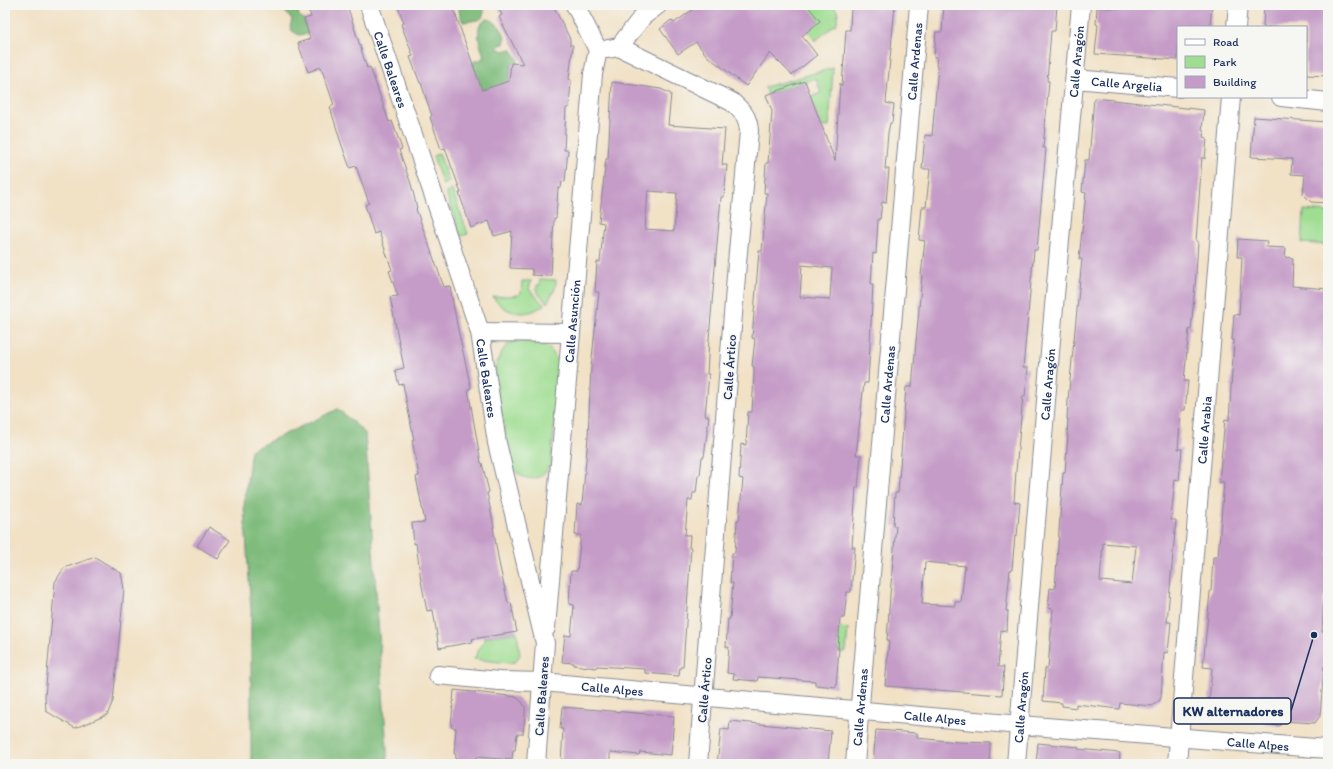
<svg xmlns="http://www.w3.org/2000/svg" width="1333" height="769" viewBox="0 0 1333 769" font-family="Itim,sans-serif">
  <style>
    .green { fill: #9fdd91; stroke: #5d8678 }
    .forest { fill: #7fbc7b; stroke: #4d766c }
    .building { fill: #c59cc7; fill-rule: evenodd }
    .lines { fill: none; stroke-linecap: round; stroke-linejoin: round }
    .minor-casing { stroke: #868892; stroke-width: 20 }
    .minor { stroke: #fff; stroke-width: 18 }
    .labels { text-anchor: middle; stroke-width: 3; stroke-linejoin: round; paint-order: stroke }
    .street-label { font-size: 13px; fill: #1b2f5e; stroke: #f6f6f2 }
    .leader { fill: none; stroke: #1b2f5e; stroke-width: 1.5 }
    .callout-dot { fill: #1b2f5e; stroke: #f6f6f2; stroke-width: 1.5 }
    .callout { fill: #f6f6f2; stroke: #1b2f5e; stroke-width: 1.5 }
    .callout-label { font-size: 14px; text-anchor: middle; font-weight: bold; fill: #1b2f5e }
  </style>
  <rect width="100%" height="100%" fill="#f6f6f2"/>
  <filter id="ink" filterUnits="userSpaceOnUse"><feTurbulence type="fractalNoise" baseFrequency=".025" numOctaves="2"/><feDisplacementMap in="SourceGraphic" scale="8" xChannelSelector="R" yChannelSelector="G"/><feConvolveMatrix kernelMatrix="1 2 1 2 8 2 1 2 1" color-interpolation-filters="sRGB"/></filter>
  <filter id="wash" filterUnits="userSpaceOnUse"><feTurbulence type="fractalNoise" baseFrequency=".012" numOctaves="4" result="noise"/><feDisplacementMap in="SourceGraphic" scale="16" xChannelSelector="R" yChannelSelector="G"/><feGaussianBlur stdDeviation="0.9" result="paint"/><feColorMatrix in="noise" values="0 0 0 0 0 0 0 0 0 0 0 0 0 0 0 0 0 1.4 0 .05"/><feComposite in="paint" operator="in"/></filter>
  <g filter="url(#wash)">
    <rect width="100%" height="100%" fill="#f1e1c5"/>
    <path class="green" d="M 807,5 L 832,5 L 838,12 L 837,23 L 815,41 L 806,27 Z
      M 833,68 L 829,127 L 809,126 L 811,97 L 821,93 L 816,78 L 768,94 L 765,87 Z
      M 439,153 L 449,182 L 443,185 L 433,156 Z
      M 452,190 L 468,234 L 461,236 L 446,193 Z
      M 1304,210 L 1328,212 L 1328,245 L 1302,243 Z
      M 540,279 L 556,280 L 555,289 L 547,303 L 537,292 L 537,285 L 540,285 Z
      M 522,281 L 531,281 L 529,289 L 544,305 C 527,318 506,315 493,297 L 519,295 L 521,293 Z
      M 515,341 C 538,341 551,341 559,366 L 551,463 C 541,484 523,483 510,465 L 494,371 L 501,353 L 507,345 Z
      M 819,626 L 848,629 L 846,652 L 839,652 L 839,649 Z
      M 517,632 L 520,655 L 515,662 L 508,663 L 474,659 L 486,637 Z"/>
    <path class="forest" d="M 281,5 L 297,5 L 299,16 L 304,19 L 306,26 L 311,26 L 313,33 L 299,35 L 292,31 L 290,27 L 292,19 L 283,10 Z
      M 458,5 L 484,5 L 484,12 L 482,18 L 478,20 L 463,22 L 460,15 Z
      M 488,19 C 497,22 508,33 504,44 L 500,45 L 497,48 L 504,51 L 511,49 L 518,59 L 517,64 L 511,63 L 507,102 L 487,88 L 478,91 L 473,65 L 474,61 L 481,60 L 484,55 C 479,45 473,22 488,19 Z
      M 338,409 L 365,433 L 388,764 L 251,764 L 251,610 L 244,506 L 251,450 Z"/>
    <g id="blocks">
      <path class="building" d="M 307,5 L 347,5 L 367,68 L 370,67 L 389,122 L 392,121 L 402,149 L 399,150 L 411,184 L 417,208 L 416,209 L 444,287 L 450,286 L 457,325 L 471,388 L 468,389 L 481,463 L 482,463 L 489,492 L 487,493 L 494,527 L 493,527 L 499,563 L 508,603 L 511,603 L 517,632 L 472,639 L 473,642 L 439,648 L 433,610 L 427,611 L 421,581 L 416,543 L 414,544 L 412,523 L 425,522 L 416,477 L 419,476 L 412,440 L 414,440 L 403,384 L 399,385 L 395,370 L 404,368 L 390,297 L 398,296 L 389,271 L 392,270 L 379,232 L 374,234 L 365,205 L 369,203 L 356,166 L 350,168 L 340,140 L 330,107 L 334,105 L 321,67 L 308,72 L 298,43 L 310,39 L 304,19 L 311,17 Z
        M 397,5 L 452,5 L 482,90 L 509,81 L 511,63 L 523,64 L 499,17 L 502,15 L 497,5 L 553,5 L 570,39 L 570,45 L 573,45 L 569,79 L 571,80 L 569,108 L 566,108 L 564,150 L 568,150 L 565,182 L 562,181 L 561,188 L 558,188 L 556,218 L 554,218 L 551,276 L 532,275 L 532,269 L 510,268 L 512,231 L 494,236 L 489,221 L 471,228 L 459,193 L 461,193 L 445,148 L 441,149 L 430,117 L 432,116 L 421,83 L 420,83 L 410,57 L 413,56 L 401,24 L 404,23 Z
        M 699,5 L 807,5 L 820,21 L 802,36 L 817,55 L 792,75 L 770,53 L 746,86 L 707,56 L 696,42 L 678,54 L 660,29 L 671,20 L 674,23 Z
        M 851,5 L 895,5 L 886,103 L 894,105 L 892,123 L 890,123 L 888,133 L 885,169 L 889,169 L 886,203 L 882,202 L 880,219 L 878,219 L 876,254 L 873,253 L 871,284 L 873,284 L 868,383 L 864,383 L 856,455 L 861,455 L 858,488 L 856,487 L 852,547 L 855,547 L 851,592 L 847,592 L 844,618 L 840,618 L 838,649 L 839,649 L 836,687 L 815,685 L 815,681 L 758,677 L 757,681 L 733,679 L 734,674 L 727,673 L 729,647 L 726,647 L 728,619 L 730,619 L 733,583 L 730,583 L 732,553 L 735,553 L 737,520 L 739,520 L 743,479 L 739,478 L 741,444 L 746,445 L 748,412 L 752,412 L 754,374 L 754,367 L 752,366 L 755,339 L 752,338 L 759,251 L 762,251 L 767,193 L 764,193 L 766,163 L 768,163 L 772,111 L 766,95 L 805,81 L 835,161 L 840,83 L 842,86 L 846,30 L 850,30 ZM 802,265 L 832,268 L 830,299 L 800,297 Z
        M 944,5 L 1057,5 L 1055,31 L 1051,31 L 1047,81 L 1049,81 L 1043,148 L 1046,148 L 1037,250 L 1034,250 L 1023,368 L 1028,368 L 1025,396 L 1023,396 L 1016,471 L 1014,502 L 1020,503 L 1017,536 L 1015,535 L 1012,570 L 1010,570 L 1006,611 L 1008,611 L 1007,631 L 1001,630 L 998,667 L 1004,667 L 1002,695 L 885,686 L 889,640 L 887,640 L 890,595 L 896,526 L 893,526 L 895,493 L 898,493 L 906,387 L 912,387 L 922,275 L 921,275 L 925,241 L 919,240 L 922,207 L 926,207 L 930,169 L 922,169 L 925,135 L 932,136 L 938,66 L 936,66 L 937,57 L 934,57 L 936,32 L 942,32 ZM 925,562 L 965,566 L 961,602 L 955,602 L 955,606 L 922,604 Z
        M 1125,5 L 1212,5 L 1210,27 L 1178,27 L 1178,60 L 1095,54 L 1098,25 L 1096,24 L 1097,7 L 1125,9 Z
        M 1264,5 L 1328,5 L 1328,76 L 1306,75 L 1306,27 L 1263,27 Z
        M 612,82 L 661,89 L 671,94 L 668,125 L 725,129 L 722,165 L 727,165 L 724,197 L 721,197 L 709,339 L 707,374 L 709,374 L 705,416 L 709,416 L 704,457 L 702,457 L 700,475 L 698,475 L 696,493 L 693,493 L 692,500 L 688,500 L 685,535 L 690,535 L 689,548 L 691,548 L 683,667 L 680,667 L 679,676 L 645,673 L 645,669 L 597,666 L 596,668 L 574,665 L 574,663 L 562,662 L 565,635 L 571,636 L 574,605 L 569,604 L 571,571 L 577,571 L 581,535 L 575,535 L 577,504 L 582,505 L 588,437 L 591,367 L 599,292 L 595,292 L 597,262 L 600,262 L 604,223 L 599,222 L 606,159 L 608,159 ZM 648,191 L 677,193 L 674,231 L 645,229 Z
        M 1094,98 L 1204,110 L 1202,131 L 1204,131 L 1203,137 L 1207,138 L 1205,159 L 1202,157 L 1196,241 L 1198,241 L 1196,274 L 1191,330 L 1189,329 L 1184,381 L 1188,381 L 1185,410 L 1181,410 L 1178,449 L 1182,449 L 1179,480 L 1175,479 L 1171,520 L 1176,520 L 1167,622 L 1171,622 L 1168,653 L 1164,652 L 1161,698 L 1159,701 L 1152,706 L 1120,703 L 1119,709 L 1076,704 L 1076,708 L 1062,706 L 1062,703 L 1043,701 L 1045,668 L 1048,668 L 1053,609 L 1048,608 L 1050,588 L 1055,589 L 1063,473 L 1065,473 L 1068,435 L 1067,435 L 1068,419 L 1067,419 L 1068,400 L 1082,259 L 1079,259 L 1086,193 L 1082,192 L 1085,160 L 1089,160 ZM 1103,543 L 1136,546 L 1132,584 L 1100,581 Z
        M 1254,117 L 1328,122 L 1328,203 L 1311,202 L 1303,194 L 1305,175 L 1291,174 L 1292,159 L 1251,157 Z
        M 1238,239 L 1267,241 L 1266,247 L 1286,248 L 1285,257 L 1293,258 L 1292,286 L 1328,289 L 1328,596 L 1324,596 L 1322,632 L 1328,632 L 1328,652 L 1327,666 L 1324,666 L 1320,716 L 1315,723 L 1281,721 L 1280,726 L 1264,724 L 1264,721 L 1208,715 L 1212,668 L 1203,667 L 1210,592 L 1211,592 L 1213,557 L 1218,557 L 1224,482 L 1219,482 L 1225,419 L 1229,420 L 1234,340 L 1232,340 L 1234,314 L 1239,315 L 1242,257 L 1237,257 Z
        M 209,527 L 230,540 L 218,559 L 197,546 Z
        M 95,557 L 121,573 L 124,589 L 113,701 L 107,715 L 75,728 L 46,711 L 45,697 L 55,582 L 64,568 Z
        M 454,690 L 510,696 L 516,697 L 522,702 L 525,707 L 525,715 L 523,734 L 517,734 L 515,750 L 513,750 L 512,760 L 476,757 L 475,764 L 455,764 L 456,754 L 454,754 L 456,728 L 451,727 Z
        M 562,707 L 674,716 L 671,755 L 640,752 L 639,755 L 610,752 L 610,764 L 561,764 L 563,729 L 560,729 Z
        M 730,721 L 831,731 L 828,764 L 717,764 L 721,729 L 729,730 Z
        M 876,730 L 917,733 L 917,738 L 958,742 L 991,743 L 990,764 L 873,764 Z
        M 1038,743 L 1078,747 L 1078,749 L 1120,753 L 1119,764 L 1036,764 Z"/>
    </g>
  </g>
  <g filter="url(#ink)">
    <use href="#blocks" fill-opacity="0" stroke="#868892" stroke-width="1"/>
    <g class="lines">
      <g class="minor-casing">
        <g id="minor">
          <path id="s1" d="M 369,5 L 480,332 L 497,443 L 545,643 L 536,764"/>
          <path d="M 1236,27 L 1238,5"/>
          <path d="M 619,47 L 732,102 C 743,112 748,116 749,131 L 737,263 L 698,764"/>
          <path d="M 608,49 L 619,47 L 643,16 L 658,5"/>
          <path id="s2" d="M 1075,79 L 1178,88"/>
          <path d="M 1281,97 L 1328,102"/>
          <path d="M 480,332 L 571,333"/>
          <path id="s3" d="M 546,628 L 593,74 L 598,50 L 575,5"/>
          <path id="s4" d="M 438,675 L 499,681 L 542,682 L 1020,725 L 1328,749"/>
          <path id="s5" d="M 855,764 L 919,5"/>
          <path id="s6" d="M 1016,764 L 1051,340 L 1081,5"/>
          <path id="s7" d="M 1177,764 L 1231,97"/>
        </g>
      </g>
      <use href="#minor" class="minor"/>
    </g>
  </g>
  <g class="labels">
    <g class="street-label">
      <text dy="5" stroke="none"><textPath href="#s5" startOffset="705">Calle Ardenas</textPath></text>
      <text dy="5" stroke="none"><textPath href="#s6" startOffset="705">Calle Aragón</textPath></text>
      <text dy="5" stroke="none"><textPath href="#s1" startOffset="68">Calle Baleares</textPath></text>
      <text dy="5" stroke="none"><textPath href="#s2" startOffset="52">Calle Argelia</textPath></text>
      <text dy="5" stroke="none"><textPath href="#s3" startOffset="308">Calle Asunción</textPath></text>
      <text transform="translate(729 367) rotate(-86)" y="5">Calle Ártico</text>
      <text dy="5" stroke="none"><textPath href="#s1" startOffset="392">Calle Baleares</textPath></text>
      <text dy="5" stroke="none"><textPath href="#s5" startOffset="381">Calle Ardenas</textPath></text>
      <text dy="5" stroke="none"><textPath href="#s6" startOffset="381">Calle Aragón</textPath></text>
      <text dy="5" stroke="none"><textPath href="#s7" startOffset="335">Calle Arabia</textPath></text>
      <text dy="5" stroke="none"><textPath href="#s4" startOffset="175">Calle Alpes</textPath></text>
      <text transform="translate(704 690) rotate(-85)" y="5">Calle Ártico</text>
      <text transform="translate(541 696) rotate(-86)" y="5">Calle Baleares</text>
      <text dy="5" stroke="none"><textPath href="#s5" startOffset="57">Calle Ardenas</textPath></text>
      <text dy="5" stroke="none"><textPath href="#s6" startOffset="57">Calle Aragón</textPath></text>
      <text dy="5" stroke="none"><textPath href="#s4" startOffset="499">Calle Alpes</textPath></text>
      <text dy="5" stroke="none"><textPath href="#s4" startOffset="823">Calle Alpes</textPath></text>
    </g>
  </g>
  <path class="leader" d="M1314 635L1291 711"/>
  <circle class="callout-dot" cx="1314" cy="635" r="4"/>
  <rect class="callout" x="1174" y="698" width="117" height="26" rx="4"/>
  <g class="callout-label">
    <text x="1233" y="716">KW alternadores</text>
  </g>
  <rect width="1333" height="769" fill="none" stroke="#f6f6f2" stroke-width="20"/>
  <rect x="1177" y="26" width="130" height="72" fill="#f6f6f2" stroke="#9ea6b7"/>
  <rect x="1185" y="39" width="20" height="6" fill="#ffffff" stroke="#9ea6b7"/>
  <text x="1213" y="46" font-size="12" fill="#1b2f5e">Road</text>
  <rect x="1185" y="56" width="20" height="12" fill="#9fdd91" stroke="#9ea6b7"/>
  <text x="1213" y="66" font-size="12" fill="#1b2f5e">Park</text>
  <rect x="1185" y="76" width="20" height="12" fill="#c59cc7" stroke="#9ea6b7"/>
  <text x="1213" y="86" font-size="12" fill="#1b2f5e">Building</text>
</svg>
